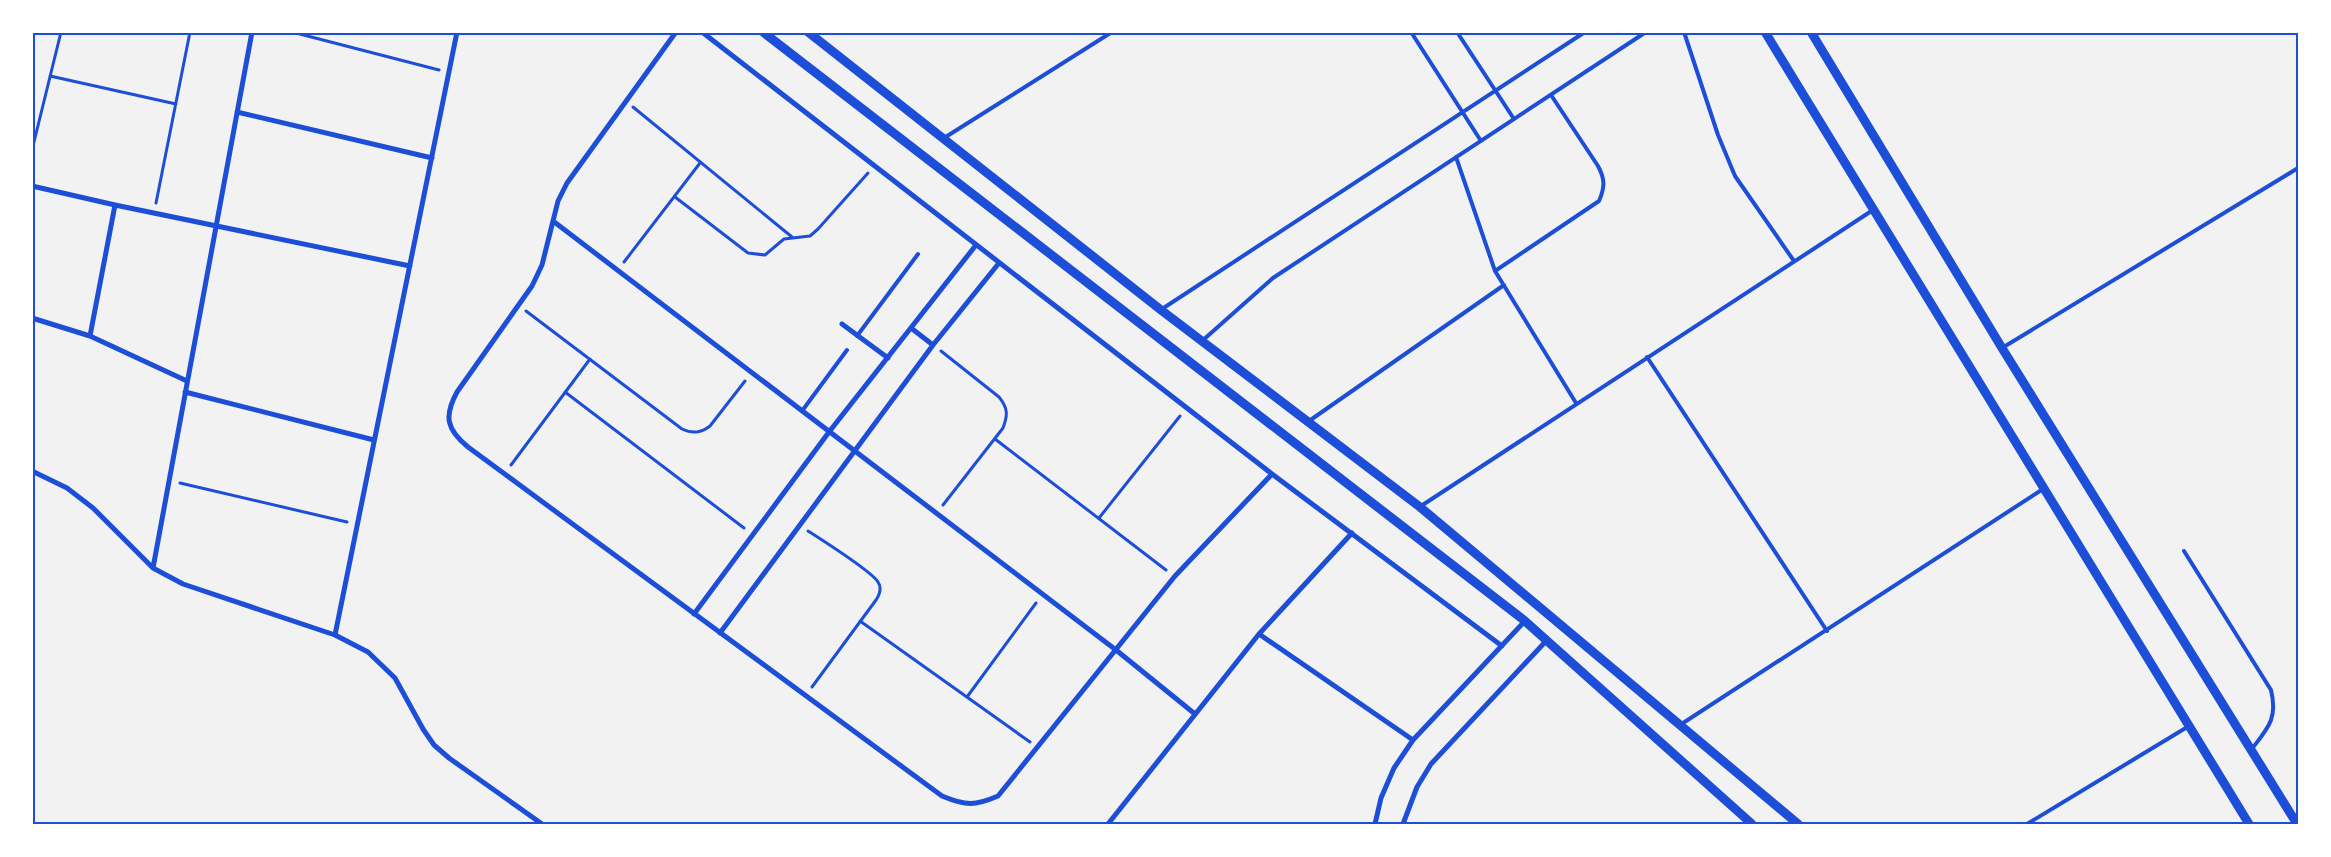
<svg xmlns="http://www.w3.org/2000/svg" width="2331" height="857" viewBox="0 0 2331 857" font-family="'Exo 2',sans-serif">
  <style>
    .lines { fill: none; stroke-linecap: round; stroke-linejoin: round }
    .path { stroke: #1d4ed8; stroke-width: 3 }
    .service { stroke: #1d4ed8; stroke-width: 4 }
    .minor { stroke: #1d4ed8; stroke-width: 5 }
    .tertiary { stroke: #1d4ed8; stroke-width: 9 }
    .neatline { fill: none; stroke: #1d4ed8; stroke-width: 2 }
  </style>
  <rect width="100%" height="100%" fill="#f2f2f2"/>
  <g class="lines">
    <path class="path" d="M 292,32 L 439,70
      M 50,76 L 176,104
      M 633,107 L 792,237
      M 32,150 L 61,32
      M 675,197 L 748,253 L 765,255 L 784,239 L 810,236 L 818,229 L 868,173
      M 156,203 L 190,32
      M 624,262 L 700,163
      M 526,311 L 682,429 C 693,434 701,433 710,426 L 745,381
      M 941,351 L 999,397 C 1008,408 1008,415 1003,428 L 943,505
      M 565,392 L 744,528
      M 995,439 L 1166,570
      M 511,465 L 590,359
      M 180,483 L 347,522
      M 1099,518 L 1180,416
      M 808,531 C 822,540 871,571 878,582 C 882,588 880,594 876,600 L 812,687
      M 860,621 L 1030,742
      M 967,697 L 1036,603"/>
    <path class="service" d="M 1411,32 L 1481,141
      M 1457,32 L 1514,119
      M 1684,32 L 1718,135 L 1735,176 L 1794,261
      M 944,138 L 1112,32
      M 1456,157 L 1495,271 L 1576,403
      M 1495,271 L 1599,201 C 1605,187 1605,179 1598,166 L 1551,95
      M 1162,309 L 1585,32
      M 857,336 L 918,254
      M 1202,341 L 1273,278 L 1646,32
      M 2002,348 L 2298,168
      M 1647,357 L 1827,631
      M 802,411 L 847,350
      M 1309,421 L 1504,285
      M 1421,506 L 1873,210
      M 2184,551 L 2271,690 C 2278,719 2268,728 2251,750
      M 1680,725 L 2043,489
      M 2027,824 L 2189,726"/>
    <path class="minor" d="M 676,32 L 567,183 L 558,201 L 542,265 L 532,286 L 457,392 C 444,416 446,429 468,447 L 942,796 C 966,806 975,806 998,796 L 1175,576 L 1272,474
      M 702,32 L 1272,474 L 1502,646
      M 237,112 L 432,158
      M 32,186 L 115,205 L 410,266
      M 553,221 L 1116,650 L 1195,714
      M 32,318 L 90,336 L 187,381
      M 842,324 L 888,358
      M 911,328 L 933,345
      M 90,336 L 115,205
      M 185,392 L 374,440
      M 32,471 L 67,488 L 93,508 L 153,568 L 183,584 L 335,635 L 368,652 L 395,678 L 423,729 L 434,745 L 449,758 L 542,824
      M 153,568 L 252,32
      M 694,614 L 829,432 L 976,245
      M 720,633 L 933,345 L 999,263
      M 1259,634 L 1413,740
      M 335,635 L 457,32
      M 1108,824 L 1259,634 L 1352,533
      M 1375,824 L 1381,798 L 1394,768 L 1413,740 L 1525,621
      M 1403,824 L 1417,787 L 1431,764 L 1547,640"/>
    <path class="tertiary" d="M 763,32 L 1525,621 L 1752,824
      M 808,32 L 1161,310 L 1420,507 L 1798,824
      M 1765,32 L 2249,824
      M 1811,32 L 2002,348 L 2297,824"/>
  </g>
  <rect width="2331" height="857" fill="none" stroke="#ffffff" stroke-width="68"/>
  <rect x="34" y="34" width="2263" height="789" class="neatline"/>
</svg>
